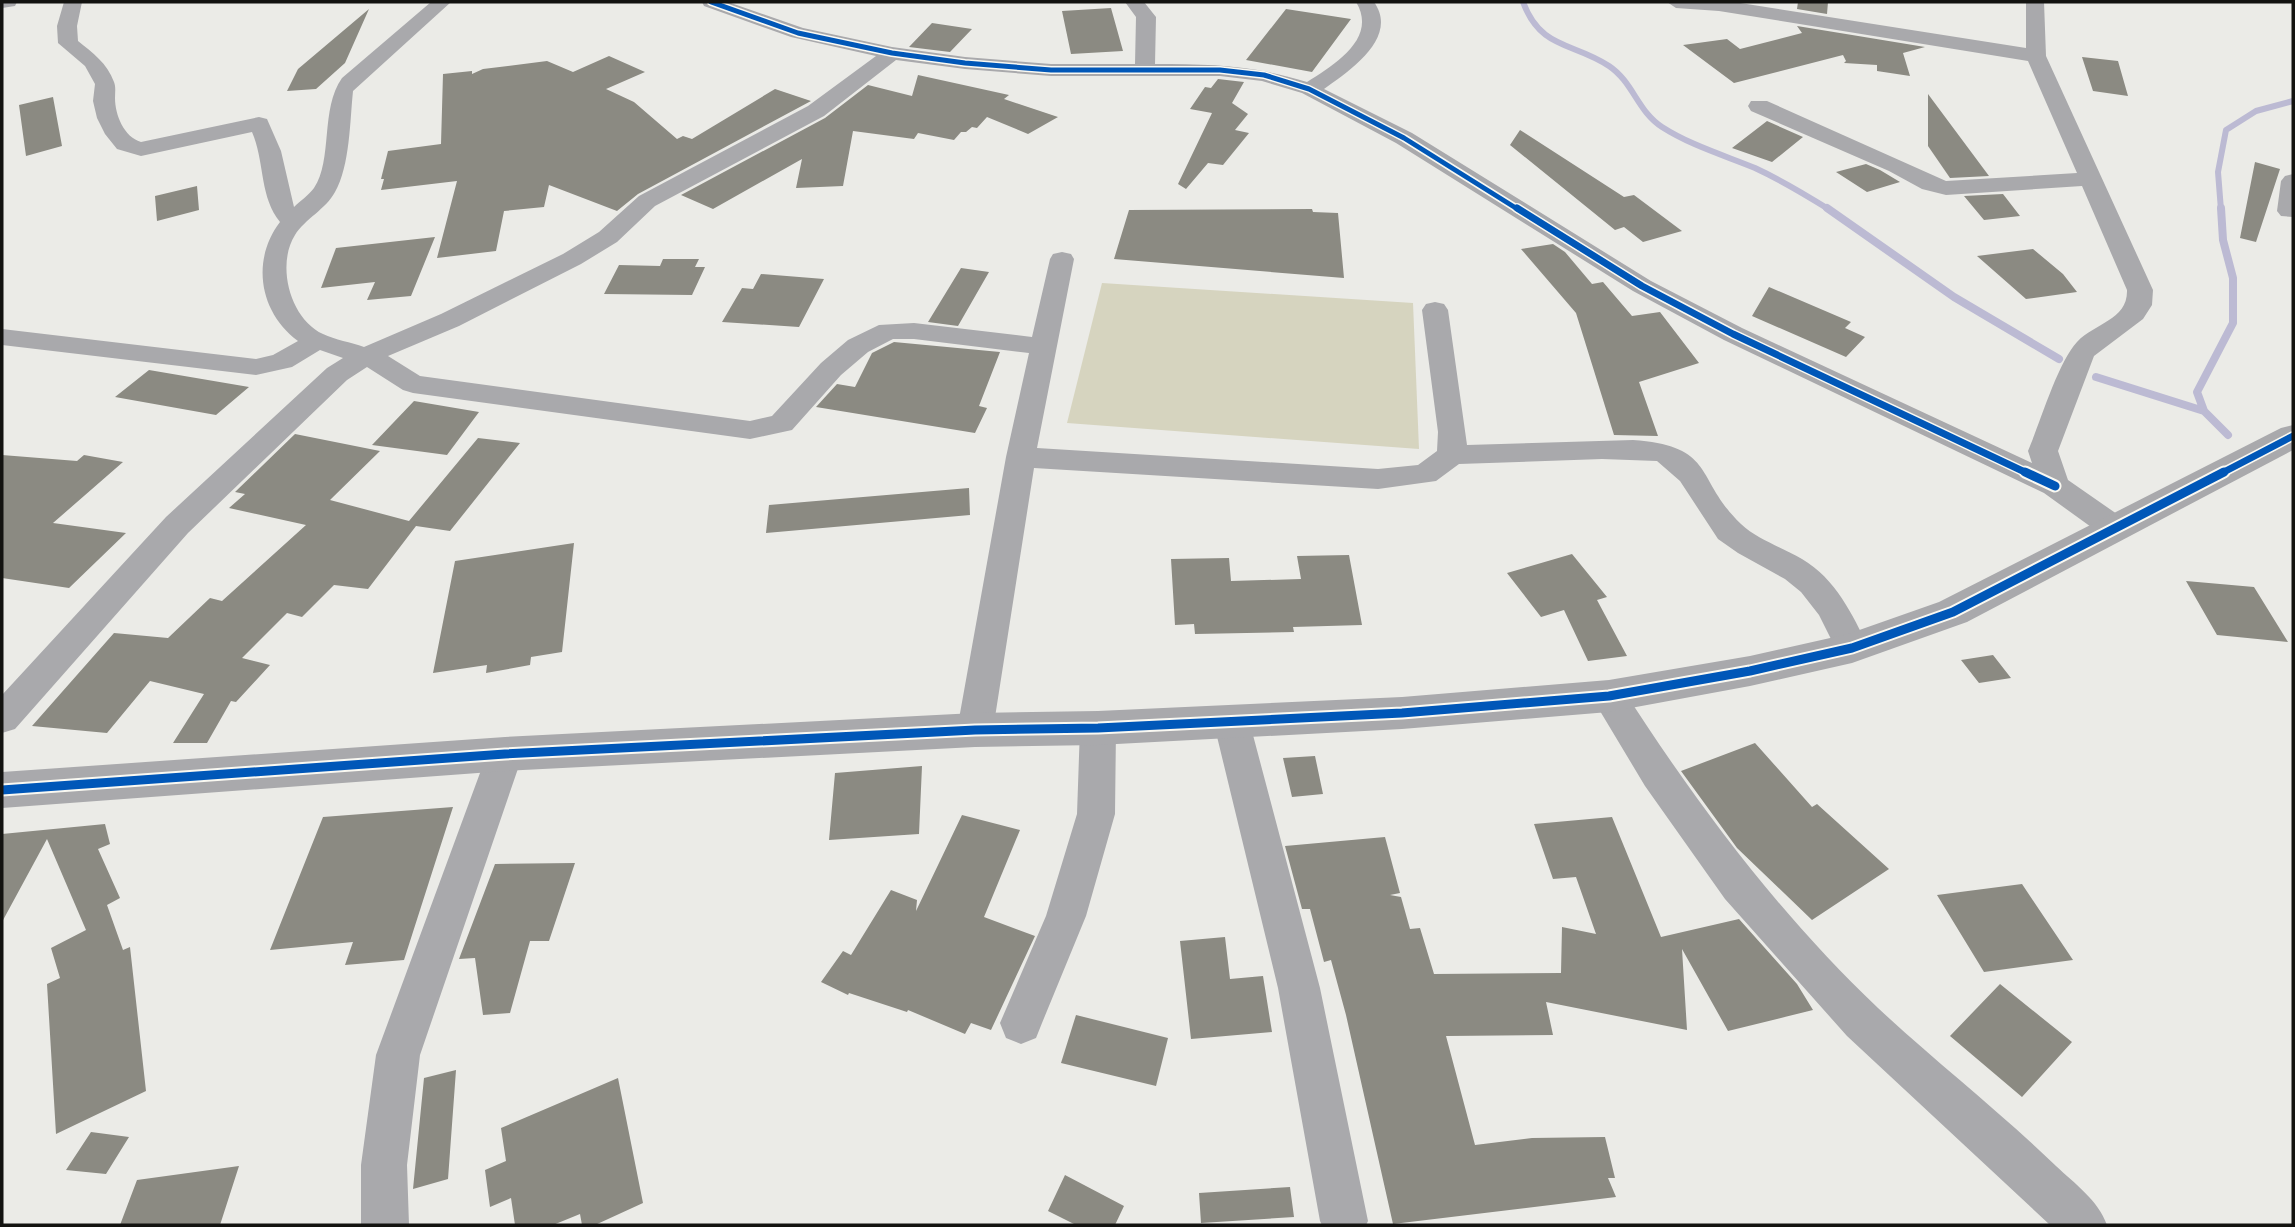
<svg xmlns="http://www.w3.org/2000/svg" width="2295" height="1227" viewBox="0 0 2295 1227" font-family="Poppins,sans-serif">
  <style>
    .green { fill: #d6d4bf }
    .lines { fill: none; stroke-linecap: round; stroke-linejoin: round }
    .stream-far1 { stroke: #bcbad3; stroke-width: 6 }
    .stream { stroke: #bcbad3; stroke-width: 8 }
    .building { fill: #8b8a82 }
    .minor { fill: #a9a9ac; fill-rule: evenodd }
    .tertiary { fill: #a9a9ac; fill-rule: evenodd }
    .cycleway-far2-casing { stroke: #faf9f2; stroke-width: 8 }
    .cycleway-far1-casing { stroke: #faf9f2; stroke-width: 10 }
    .cycleway-casing { stroke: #faf9f2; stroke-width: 13 }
    .cycleway-far2 { stroke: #0057b8; stroke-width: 5 }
    .cycleway-far1 { stroke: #0057b8; stroke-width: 7 }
    .cycleway { stroke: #0057b8; stroke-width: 9 }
  </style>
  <rect width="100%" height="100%" fill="#ebebe7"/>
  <path class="green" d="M 1102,283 L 1413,303 L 1419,449 L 1067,423 Z"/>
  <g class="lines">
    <path class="stream-far1" d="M 1523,2 C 1541,50 1573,42 1609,66 C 1633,82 1638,112 1662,127 C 1690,145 1723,155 1755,168 C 1781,180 1806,195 1830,210
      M 2221,210 L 2218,172 L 2226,130 L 2256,111 L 2293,101"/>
    <path class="stream" d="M 1827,208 L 1954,297 L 2059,359
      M 2221,208 L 2223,240 L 2233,278 L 2233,323 L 2197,392 L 2204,411 L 2228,435
      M 2096,377 L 2204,411"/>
  </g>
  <path class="building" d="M 1798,2 L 1828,2 L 1827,14 L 1797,9 Z
    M 1111,8 L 1123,51 L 1071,54 L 1062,11 Z
    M 369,9 L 345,63 L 316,89 L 287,91 L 298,69 Z
    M 1286,9 L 1351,19 L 1312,72 L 1246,60 Z
    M 932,23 L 972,29 L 950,52 L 909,47 Z
    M 1797,26 L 1846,34 L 1925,47 L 1903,53 L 1910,76 L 1877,71 L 1877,65 L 1844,63 L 1846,61 L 1843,55 L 1734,83 L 1683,45 L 1727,39 L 1740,49 L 1802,33 Z
    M 609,56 L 645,72 L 606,89 L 634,102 L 677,139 L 683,136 L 692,139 L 775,89 L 811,101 L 638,194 L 617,211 L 549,185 L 544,207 L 504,211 L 496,251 L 437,258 L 457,181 L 381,190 L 384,179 L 381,179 L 388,151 L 441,144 L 443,74 L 472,71 L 472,74 L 483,69 L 547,61 L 573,72 Z
    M 2082,57 L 2118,61 L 2128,96 L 2093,91 Z
    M 918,75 L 1009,95 L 1004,99 L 1058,117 L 1028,134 L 987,117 L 977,128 L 972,127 L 966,132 L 961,132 L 954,140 L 918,133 L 914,139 L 853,131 L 843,186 L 796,188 L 802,159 L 713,209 L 681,195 L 825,118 L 868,85 L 912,96 Z
    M 1218,79 L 1244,82 L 1232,103 L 1248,114 L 1235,130 L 1249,133 L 1223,165 L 1208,163 L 1186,189 L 1178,184 L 1212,113 L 1190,109 L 1205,87 L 1211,88 Z
    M 1928,94 L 1989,176 L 1950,178 L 1928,146 Z
    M 53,97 L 62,146 L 26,156 L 19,105 Z
    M 1767,121 L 1803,137 L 1772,162 L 1732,148 Z
    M 1520,130 L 1624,197 L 1634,195 L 1682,231 L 1643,242 L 1624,227 L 1615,230 L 1510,145 Z
    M 2255,162 L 2280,169 L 2256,242 L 2240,238 Z
    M 1866,164 L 1880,170 L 1900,182 L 1867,192 L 1836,172 Z
    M 197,186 L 199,210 L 157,221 L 155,196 Z
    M 2003,194 L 2020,216 L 1984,220 L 1964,196 Z
    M 1312,209 L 1313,212 L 1338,213 L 1344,278 L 1114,259 L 1129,210 Z
    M 435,237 L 411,296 L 367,300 L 375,282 L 321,288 L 336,248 Z
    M 1553,244 L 1565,252 L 1592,284 L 1603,282 L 1632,316 L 1660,312 L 1699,363 L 1639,382 L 1658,436 L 1614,435 L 1576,313 L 1521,249 Z
    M 2033,249 L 2063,274 L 2077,292 L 2026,299 L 1977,256 Z
    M 663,259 L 699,259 L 695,267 L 705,267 L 692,295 L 604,294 L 619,265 L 660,266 Z
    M 961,268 L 989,272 L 958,326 L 928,322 Z
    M 761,274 L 824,279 L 799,327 L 722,322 L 742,288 L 753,289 Z
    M 1769,287 L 1851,322 L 1845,328 L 1865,337 L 1846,357 L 1752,316 Z
    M 894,342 L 1000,352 L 979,406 L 987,408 L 975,433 L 816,407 L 837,384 L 855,387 L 872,353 Z
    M 149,370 L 249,387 L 216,415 L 115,397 Z
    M 414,401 L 479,412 L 447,455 L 372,445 Z
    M 295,434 L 380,451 L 330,500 L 409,521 L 478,438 L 520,443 L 450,531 L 416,526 L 368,589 L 334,585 L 302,617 L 287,613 L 242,658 L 270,665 L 236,702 L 231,701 L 207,743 L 173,743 L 204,694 L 150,681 L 107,733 L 32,726 L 114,633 L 168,638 L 210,598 L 222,601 L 306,525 L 229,508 L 245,494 L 235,492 Z
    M 2,455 L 77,461 L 84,455 L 123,462 L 53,523 L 126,533 L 69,588 L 2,578 Z
    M 969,488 L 970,515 L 766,533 L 769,505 Z
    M 574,543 L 562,652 L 531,657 L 530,665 L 486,673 L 487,665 L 433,673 L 455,561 Z
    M 1572,554 L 1607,597 L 1597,600 L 1627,656 L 1588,661 L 1564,610 L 1541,617 L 1507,573 Z
    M 1349,555 L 1362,625 L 1293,627 L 1294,632 L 1195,634 L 1194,624 L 1175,625 L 1171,559 L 1229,558 L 1231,581 L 1301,579 L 1297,556 Z
    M 2186,581 L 2254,587 L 2288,642 L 2217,635 Z
    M 1993,655 L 2011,678 L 1979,683 L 1961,660 Z
    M 1755,743 L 1812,807 L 1817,804 L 1889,869 L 1812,920 L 1737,848 L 1681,771 Z
    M 1315,756 L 1323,794 L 1292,797 L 1283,758 Z
    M 922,766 L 919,834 L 829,840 L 835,773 Z
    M 453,807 L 404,960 L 345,965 L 353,942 L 270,950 L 323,817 Z
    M 962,815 L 1020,830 L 984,917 L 1035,936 L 991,1030 L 971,1023 L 965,1034 L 908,1010 L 907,1012 L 849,993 L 848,995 L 821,982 L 843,951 L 851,955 L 891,890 L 917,900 L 916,911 Z
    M 1612,817 L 1661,937 L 1739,919 L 1797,984 L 1813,1010 L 1728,1031 L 1682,949 L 1687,1030 L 1546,1002 L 1553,1035 L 1446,1036 L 1475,1145 L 1532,1138 L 1605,1137 L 1615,1178 L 1608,1178 L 1616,1197 L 1393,1224 L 1346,1015 L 1331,960 L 1324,962 L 1310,909 L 1302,909 L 1285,846 L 1385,837 L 1400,893 L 1390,895 L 1401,897 L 1410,929 L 1420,928 L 1434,974 L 1561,973 L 1562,927 L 1596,934 L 1576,877 L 1553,879 L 1534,824 Z
    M 105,824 L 110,844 L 98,849 L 120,898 L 107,905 L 123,950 L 130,947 L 146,1091 L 56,1134 L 47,984 L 60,978 L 51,948 L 86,930 L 47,839 L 2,922 L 2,834 Z
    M 575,863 L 549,941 L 530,941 L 510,1013 L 483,1015 L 475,958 L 459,959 L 495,864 Z
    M 2022,884 L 2073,960 L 1984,972 L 1937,895 Z
    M 1225,937 L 1230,979 L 1263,976 L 1272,1032 L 1191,1039 L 1180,941 Z
    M 2000,984 L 2072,1042 L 2022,1097 L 1950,1036 Z
    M 1076,1015 L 1168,1038 L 1156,1086 L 1061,1063 Z
    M 456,1070 L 448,1179 L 413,1189 L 424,1078 Z
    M 618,1078 L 643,1203 L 595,1225 L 582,1225 L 580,1214 L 553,1225 L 515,1225 L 511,1198 L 490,1207 L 485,1170 L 506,1161 L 501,1128 Z
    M 91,1132 L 129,1137 L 106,1174 L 66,1170 Z
    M 239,1166 L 220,1225 L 120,1225 L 137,1180 Z
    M 1065,1175 L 1124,1206 L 1115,1225 L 1076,1225 L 1048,1211 Z
    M 1290,1187 L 1294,1217 L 1201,1223 L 1199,1193 Z"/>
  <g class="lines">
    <path class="minor" d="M 2,2 L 17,2 L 15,6 L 2,8 Z
      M 64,2 L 82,2 L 77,26 L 78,41 C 93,53 107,63 114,82 C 116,87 115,92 115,98 C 115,115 124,137 141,142 L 259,117 L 267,119 L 281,151 L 294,207 C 300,201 309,195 314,188 C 333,160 320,109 342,78 L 431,2 L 451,2 L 353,91 C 350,120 350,166 335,192 C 326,209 305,219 295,235 C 276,265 290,319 323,334 C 335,340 351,342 364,347 L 441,314 L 563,254 L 599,232 L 639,196 L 808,106 L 876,56 L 791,37 L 704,6 L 702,2 L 728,2 L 803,28 L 892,47 L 965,57 L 1051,64 L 1135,64 L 1136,17 L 1125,2 L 1144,2 L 1156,17 L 1155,64 C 1211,64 1252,65 1307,82 C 1335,64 1378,38 1356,2 L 1374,2 C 1399,37 1351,70 1324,89 L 1412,133 L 1651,281 L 1742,328 L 2032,463 L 2028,451 C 2040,423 2058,362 2077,342 C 2095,323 2128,320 2127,290 L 2082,186 L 1946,195 L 1922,189 L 1889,171 L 1751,111 L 1748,106 L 1751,101 L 1767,101 L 1946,181 L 2077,173 L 2028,61 L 1719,11 L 1676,8 L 1667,2 L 1734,2 L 2026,48 L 2026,2 L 2044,2 L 2046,56 L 2153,290 L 2152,305 L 2143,319 L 2094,356 L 2058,451 L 2068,480 L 2127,521 L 2132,529 L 2127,537 L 2116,540 L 2105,537 L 2044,493 L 1724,340 L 1633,291 L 1396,143 L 1302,93 L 1262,81 L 1220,76 L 1051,76 L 965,69 L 896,60 L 824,116 L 655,206 L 617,242 L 581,264 L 459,326 L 388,356 L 420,376 L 750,421 L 772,416 L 821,363 L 848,340 L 879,325 L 914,323 L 1032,337 L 1050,259 L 1053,254 L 1062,252 L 1071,254 L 1074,259 L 1037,448 L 1378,469 L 1418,465 L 1437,451 L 1438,432 L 1422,310 L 1426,304 L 1435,302 L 1444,304 L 1448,310 L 1467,445 L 1633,440 C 1717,446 1694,479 1741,524 C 1758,540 1782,547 1802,559 C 1836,579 1852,614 1869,648 L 1864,657 L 1852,661 L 1840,657 L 1819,615 L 1801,592 L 1785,579 L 1738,553 L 1718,539 L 1680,481 L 1657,461 L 1602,459 L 1459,464 L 1436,481 L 1378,489 L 1034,468 L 993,730 L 988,740 L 975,744 L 962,740 L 957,730 L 1006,457 L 1029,353 L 914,339 L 893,339 L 868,352 L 841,375 L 792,430 L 750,439 L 413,393 L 403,390 L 367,367 L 347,380 L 188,533 L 15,729 L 2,733 L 2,695 L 166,517 L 327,368 L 343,358 L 320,350 L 292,367 L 256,375 L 2,345 L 2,329 L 256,359 L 273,355 L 298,341 C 259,312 251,260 280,222 C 259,196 265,162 252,132 L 141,156 L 117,149 L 105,134 L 97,118 L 93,101 L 95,84 L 85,66 L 58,43 L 57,26 Z
      M 2293,174 L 2293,217 L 2281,216 L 2277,211 L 2281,181 L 2285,176 Z
      M 1609,682 L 1621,686 C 1695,802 1778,913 1878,1008 C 1936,1062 1999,1111 2056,1166 C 2075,1184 2098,1200 2107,1225 L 2050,1225 L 1847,1036 L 1725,899 L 1645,786 L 1591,696 L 1597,686 Z
      M 1231,706 L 1244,710 L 1249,720 L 1320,988 L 1368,1221 L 1366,1225 L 1322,1225 L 1320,1221 L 1278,988 L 1213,720 L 1218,710 Z
      M 1098,714 L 1111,718 L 1116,728 L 1115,814 L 1086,916 L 1042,1023 L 1036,1038 L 1021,1044 L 1006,1038 L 1000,1023 L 1046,916 L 1077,814 L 1080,728 L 1085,718 Z
      M 505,739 L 518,743 L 523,754 L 420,1055 L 407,1165 L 409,1225 L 361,1225 L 361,1165 L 376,1055 L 487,754 L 492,743 Z"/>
    <path class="tertiary" d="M 2293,425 L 2293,450 L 1967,622 L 1852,663 L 1750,686 L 1609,712 L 1402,729 L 1098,745 L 975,747 L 505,771 L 2,808 L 2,772 L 505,737 L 975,713 L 1098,711 L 1402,697 L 1609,680 L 1750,656 L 1848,634 L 1939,602 L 2281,428 Z"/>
    <g class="cycleway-far2-casing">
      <path id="cycleway-far2" d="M 711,2 L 798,33 L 892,53 L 965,63 L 1051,70 L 1220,70 L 1264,75 L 1309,89 L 1404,138 L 1519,210"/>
    </g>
    <g class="cycleway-far1-casing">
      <path id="cycleway-far1" d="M 1517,208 L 1642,286 L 1733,334 L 2029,474
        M 2220,474 L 2293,436"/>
    </g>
    <g class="cycleway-casing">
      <path id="cycleway" d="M 2025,472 L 2055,486
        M 2,790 L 505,754 L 975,730 L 1098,728 L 1402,713 L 1609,696 L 1750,671 L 1852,648 L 1953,612 L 2224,472"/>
    </g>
    <use href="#cycleway-far2" class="cycleway-far2"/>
    <use href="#cycleway-far1" class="cycleway-far1"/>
    <use href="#cycleway" class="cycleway"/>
  </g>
  <rect width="2295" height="1227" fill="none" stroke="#131310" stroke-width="7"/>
</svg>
